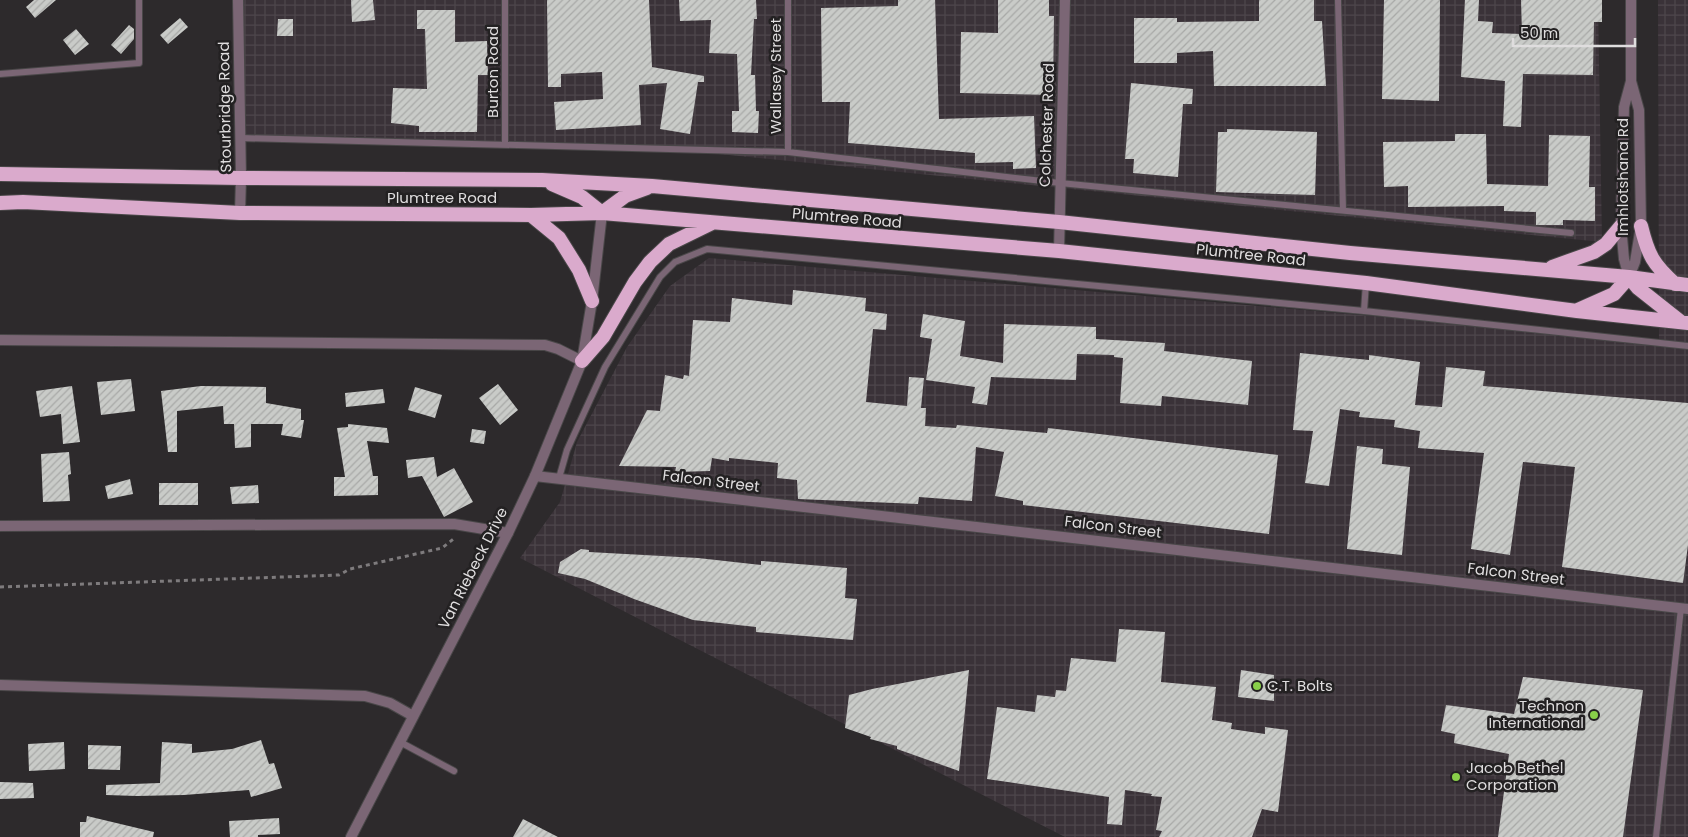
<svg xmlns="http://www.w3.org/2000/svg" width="1688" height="837" viewBox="0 0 1688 837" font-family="Poppins,sans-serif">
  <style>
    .industrial { fill: url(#industrial-grid) }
    .building { fill: url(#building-hatch) }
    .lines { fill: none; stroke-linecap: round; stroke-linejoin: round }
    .service-casing { stroke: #494748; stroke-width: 8 }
    .minor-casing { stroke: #494748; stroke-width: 12 }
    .tertiary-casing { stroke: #494748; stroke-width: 12 }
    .trunk-casing { stroke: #494748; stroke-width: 16 }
    .path { stroke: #7e7b7d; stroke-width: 3; stroke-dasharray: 4 4; stroke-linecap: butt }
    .service { stroke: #7b6675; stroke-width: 6 }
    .minor { stroke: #7b6675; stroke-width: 10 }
    .tertiary { stroke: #7b6675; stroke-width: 10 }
    .trunk { stroke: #daaacc; stroke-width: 14 }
    .poi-dot { fill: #89cf49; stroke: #232122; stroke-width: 2 }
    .labels { text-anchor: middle; stroke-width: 5; stroke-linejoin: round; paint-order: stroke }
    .street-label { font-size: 15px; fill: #dfddde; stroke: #232122 }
    .poi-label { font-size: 15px; fill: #dfddde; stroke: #232122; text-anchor: start }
  </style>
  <defs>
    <pattern id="industrial-grid" width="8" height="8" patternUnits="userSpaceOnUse" patternTransform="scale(1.25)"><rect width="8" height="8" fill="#3a3238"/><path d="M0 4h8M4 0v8" fill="none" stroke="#4d464b"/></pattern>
    <pattern id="building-hatch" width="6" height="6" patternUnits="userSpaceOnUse" patternTransform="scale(1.25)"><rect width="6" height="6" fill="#c9cbc8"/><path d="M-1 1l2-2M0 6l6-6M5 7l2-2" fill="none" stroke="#a8a9a7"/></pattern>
  </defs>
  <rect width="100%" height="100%" fill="#2d2a2c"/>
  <path class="industrial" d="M 243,0 L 1598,0 L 1602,242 L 689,151 L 245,136 Z
    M 1658,0 L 1688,0 L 1688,837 L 1065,837 L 520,558 L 560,502 L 577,442 L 627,347 L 670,286 L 709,258 L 1659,341 Z"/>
  <path class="building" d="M 34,0 L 56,0 L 35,18 L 26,7 Z
    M 351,0 L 373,0 L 375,20 L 352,22 Z
    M 547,0 L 649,0 L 652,67 L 704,76 L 704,82 L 698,82 L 690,134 L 660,129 L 667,83 L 639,85 L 641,125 L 556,130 L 554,102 L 603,99 L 602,72 L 561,74 L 561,87 L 548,87 Z
    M 679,0 L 756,0 L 757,19 L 754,19 L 751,75 L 755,75 L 756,111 L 759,111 L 758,133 L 732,132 L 732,111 L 739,111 L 737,54 L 709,53 L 711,20 L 680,21 Z
    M 898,0 L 935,0 L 939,119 L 1034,116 L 1036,168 L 1013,169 L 1013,162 L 975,163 L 975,153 L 848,143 L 850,102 L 822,102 L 821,8 L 898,6 Z
    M 998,0 L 1049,0 L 1049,16 L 1054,16 L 1053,95 L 960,93 L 961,32 L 998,33 Z
    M 1259,0 L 1314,0 L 1314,21 L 1322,21 L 1326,86 L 1214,86 L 1213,51 L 1177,53 L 1177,63 L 1134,63 L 1134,18 L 1177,18 L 1177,22 L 1259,21 Z
    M 1384,0 L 1440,0 L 1439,101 L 1382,99 Z
    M 1465,0 L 1479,0 L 1478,21 L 1493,22 L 1492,33 L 1522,34 L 1521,0 L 1602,0 L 1602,22 L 1594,22 L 1593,75 L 1523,74 L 1521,127 L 1503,126 L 1505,81 L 1461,77 Z
    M 417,10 L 455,10 L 455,42 L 487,41 L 488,75 L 478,75 L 477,132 L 419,132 L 419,126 L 391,123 L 393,88 L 427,89 L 425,29 L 417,29 Z
    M 180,18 L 188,27 L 168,44 L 160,35 Z
    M 278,19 L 293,19 L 293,36 L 277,36 Z
    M 129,25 L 134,29 L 134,39 L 121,54 L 111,45 Z
    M 76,29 L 89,44 L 75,55 L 63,40 Z
    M 1131,83 L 1193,89 L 1192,104 L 1183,104 L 1178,177 L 1133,173 L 1134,159 L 1125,159 Z
    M 1227,129 L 1317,132 L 1315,195 L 1216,192 L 1218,132 L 1227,132 Z
    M 1455,134 L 1486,134 L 1487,184 L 1548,186 L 1549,135 L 1590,136 L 1589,187 L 1595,187 L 1595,221 L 1563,220 L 1563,225 L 1536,225 L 1536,212 L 1504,211 L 1504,206 L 1408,207 L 1408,186 L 1384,187 L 1383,142 L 1455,141 Z
    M 793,290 L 866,298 L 865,311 L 887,314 L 886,330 L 873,329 L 866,402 L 907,406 L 909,377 L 924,378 L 921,408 L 926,408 L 925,426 L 956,428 L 957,425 L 1047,433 L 1048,428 L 1278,455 L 1269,534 L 1023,505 L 1023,501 L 995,496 L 1004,452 L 976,447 L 972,501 L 919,497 L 918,504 L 798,499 L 797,480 L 777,478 L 778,463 L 729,458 L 729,461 L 712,458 L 710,471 L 675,472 L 676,467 L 619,466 L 647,410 L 660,411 L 665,375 L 683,379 L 684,375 L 689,376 L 693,320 L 730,322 L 732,298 L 792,305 Z
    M 923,314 L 965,321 L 960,356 L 1003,363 L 1004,324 L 1096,327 L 1096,339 L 1165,343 L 1164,351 L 1252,361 L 1248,405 L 1162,396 L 1161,406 L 1120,403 L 1123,358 L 1114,357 L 1114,355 L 1077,354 L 1076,380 L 991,377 L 987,405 L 972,403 L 975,387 L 926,380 L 932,339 L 920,337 Z
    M 1300,353 L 1369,360 L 1369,355 L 1420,362 L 1415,405 L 1442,407 L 1446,367 L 1485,371 L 1483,386 L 1688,403 L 1688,545 L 1683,583 L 1562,567 L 1575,467 L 1523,462 L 1510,555 L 1471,549 L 1484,453 L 1418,448 L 1420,431 L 1394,427 L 1395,420 L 1359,417 L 1360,412 L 1340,409 L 1329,486 L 1305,483 L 1313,431 L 1293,430 Z
    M 131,379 L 135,411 L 101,415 L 97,382 Z
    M 498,384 L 518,410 L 500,425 L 479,398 Z
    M 72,386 L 80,442 L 63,444 L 61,414 L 40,417 L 36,391 Z
    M 201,386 L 266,387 L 266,403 L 301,409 L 301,420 L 304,420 L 301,438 L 281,435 L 283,424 L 251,424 L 251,447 L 235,448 L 234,424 L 224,424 L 223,406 L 177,411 L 177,452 L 168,452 L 161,391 Z
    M 415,387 L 442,395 L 435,418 L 408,410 Z
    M 383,389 L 385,403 L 346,407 L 345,393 Z
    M 348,424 L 387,428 L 389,443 L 367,441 L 373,476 L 378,476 L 378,495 L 334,496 L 334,477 L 345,477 L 337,428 L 348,427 Z
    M 472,429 L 486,431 L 484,444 L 470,442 Z
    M 1357,446 L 1383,449 L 1382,464 L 1410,467 L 1402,555 L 1347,549 Z
    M 69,452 L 71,474 L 68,475 L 70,501 L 43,502 L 41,454 Z
    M 434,457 L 437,477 L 454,468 L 473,502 L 444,517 L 422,476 L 408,478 L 406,460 Z
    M 130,479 L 133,494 L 108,499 L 105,486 Z
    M 159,483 L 198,483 L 198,505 L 159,505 Z
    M 258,485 L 259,503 L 232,504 L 230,487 Z
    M 581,549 L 589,550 L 589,552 L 698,558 L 761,565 L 761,561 L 847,568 L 845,598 L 857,599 L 853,640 L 756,632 L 756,627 L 693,620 L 634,599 L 585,579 L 558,573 L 560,562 Z
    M 1119,629 L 1165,632 L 1161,682 L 1216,687 L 1212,720 L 1232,723 L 1231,729 L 1265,734 L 1265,727 L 1288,730 L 1278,812 L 1262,809 L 1252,837 L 1159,837 L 1162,831 L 1156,830 L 1162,797 L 1151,796 L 1152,794 L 1125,790 L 1122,825 L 1107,824 L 1109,797 L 987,779 L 997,707 L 1035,712 L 1037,695 L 1055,697 L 1056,690 L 1066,691 L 1071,658 L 1116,662 Z
    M 969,670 L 959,771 L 897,749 L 897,746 L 870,739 L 871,737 L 845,728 L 849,695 L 872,689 Z
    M 1241,670 L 1274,675 L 1274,701 L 1238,697 Z
    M 1523,677 L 1643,690 L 1623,837 L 1498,837 L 1509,754 L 1454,743 L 1455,734 L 1441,731 L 1446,705 L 1514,714 Z
    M 261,740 L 269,764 L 274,763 L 282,788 L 251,797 L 249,790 L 184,795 L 137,796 L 106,795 L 106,785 L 160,783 L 162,742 L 192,744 L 192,753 L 232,749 Z
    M 64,742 L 65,769 L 29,771 L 28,744 Z
    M 88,745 L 121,746 L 120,770 L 88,769 Z
    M 0,782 L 33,783 L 34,798 L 0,799 Z
    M 87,816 L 154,832 L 153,837 L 80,837 L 80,822 L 86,822 Z
    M 279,818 L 280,834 L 258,835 L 258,837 L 230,837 L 229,821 Z
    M 523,819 L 558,837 L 513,837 Z"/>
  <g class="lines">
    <g class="service-casing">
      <path id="service" d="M 1338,0 L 1343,210
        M 0,74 L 139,63 L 139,0
        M 241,138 L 788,152 L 1060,183 L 1571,233
        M 505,144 L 505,0
        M 788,152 L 788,0
        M 1364,311 L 1688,346
        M 559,478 L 567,450 L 605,367 L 660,277 L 675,262 L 707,249 L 1364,311 L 1366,283
        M 400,742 L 454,771
        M 1656,837 L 1681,608"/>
    </g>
    <g class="minor-casing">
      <path id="minor" d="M 238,0 L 241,178 L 240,213
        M 1059,251 L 1065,0
        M 0,340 L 545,345 L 558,349 L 582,361
        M 535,476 L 1688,609
        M 0,526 L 454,524 L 508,533
        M 0,685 L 365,696 L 390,703 L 413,716"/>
    </g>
    <g class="tertiary-casing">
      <path id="tertiary" d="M 1629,277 L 1624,259 L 1621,226 L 1624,107 L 1631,81 L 1631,0
        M 1629,277 L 1635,262 L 1641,226 L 1639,110 L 1631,81
        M 351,837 L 508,533 L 535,476 L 582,361 L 592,301 L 602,213"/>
    </g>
    <g class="trunk-casing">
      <path id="trunk" d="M 0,174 L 241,178 L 542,180 L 652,186 L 1059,222 L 1350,253 L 1629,277 L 1688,285
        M 552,184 L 582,197 L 602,213 L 625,196 L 647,188
        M 0,203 L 23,202 L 240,213 L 531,215 L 602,213 L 1059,251 L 1366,283 L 1577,311 L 1688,323
        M 531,215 L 559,238 L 579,270 L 592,301
        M 1641,226 C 1648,255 1653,264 1675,284
        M 1552,267 L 1594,252 L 1606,244 L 1621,226
        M 1629,277 L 1638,288 L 1681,322
        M 1578,310 L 1614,294 L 1629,277
        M 582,361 L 603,337 L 635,282 L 650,262 L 669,244 L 712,223"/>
    </g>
    <path class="path" d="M 0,587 L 339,575 L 350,569 L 442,548 L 456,537"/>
    <use href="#service" class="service"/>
    <use href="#minor" class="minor"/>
    <use href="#tertiary" class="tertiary"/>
    <use href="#trunk" class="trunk"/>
  </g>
  <g class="poi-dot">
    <circle cx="1257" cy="686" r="5"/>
    <circle cx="1594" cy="715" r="5"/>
    <circle cx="1456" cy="777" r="5"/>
  </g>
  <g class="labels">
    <g class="street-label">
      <text transform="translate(493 72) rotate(-90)" y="5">Burton Road</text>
      <text transform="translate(776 76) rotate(-90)" y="5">Wallasey Street</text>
      <text transform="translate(225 107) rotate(-91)" y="5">Stourbridge Road</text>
      <text transform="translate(1047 125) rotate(-88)" y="5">Colchester Road</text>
      <text transform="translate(1623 177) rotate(-90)" y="5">Imhlotshana Rd</text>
      <text x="442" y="203">Plumtree Road</text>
      <text transform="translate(847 218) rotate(5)" y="5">Plumtree Road</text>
      <text transform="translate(1251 255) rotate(6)" y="5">Plumtree Road</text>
      <text transform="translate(711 481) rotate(7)" y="5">Falcon Street</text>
      <text transform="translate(1113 527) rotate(7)" y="5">Falcon Street</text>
      <text transform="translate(473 568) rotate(-63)" y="5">Van Riebeck Drive</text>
      <text transform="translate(1516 574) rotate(7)" y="5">Falcon Street</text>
    </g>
    <g class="poi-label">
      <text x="1267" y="691">C.T. Bolts</text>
      <text x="1584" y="711" text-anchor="end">Technon<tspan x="1584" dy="17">International</tspan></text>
      <text x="1466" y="773">Jacob Bethel<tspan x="1466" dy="17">Corporation</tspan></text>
    </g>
  </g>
  <path d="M1513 38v8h122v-8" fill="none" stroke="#dfddde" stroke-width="2.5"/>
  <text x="1520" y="38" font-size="15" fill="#dfddde" stroke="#232122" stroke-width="4" paint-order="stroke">50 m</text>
</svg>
